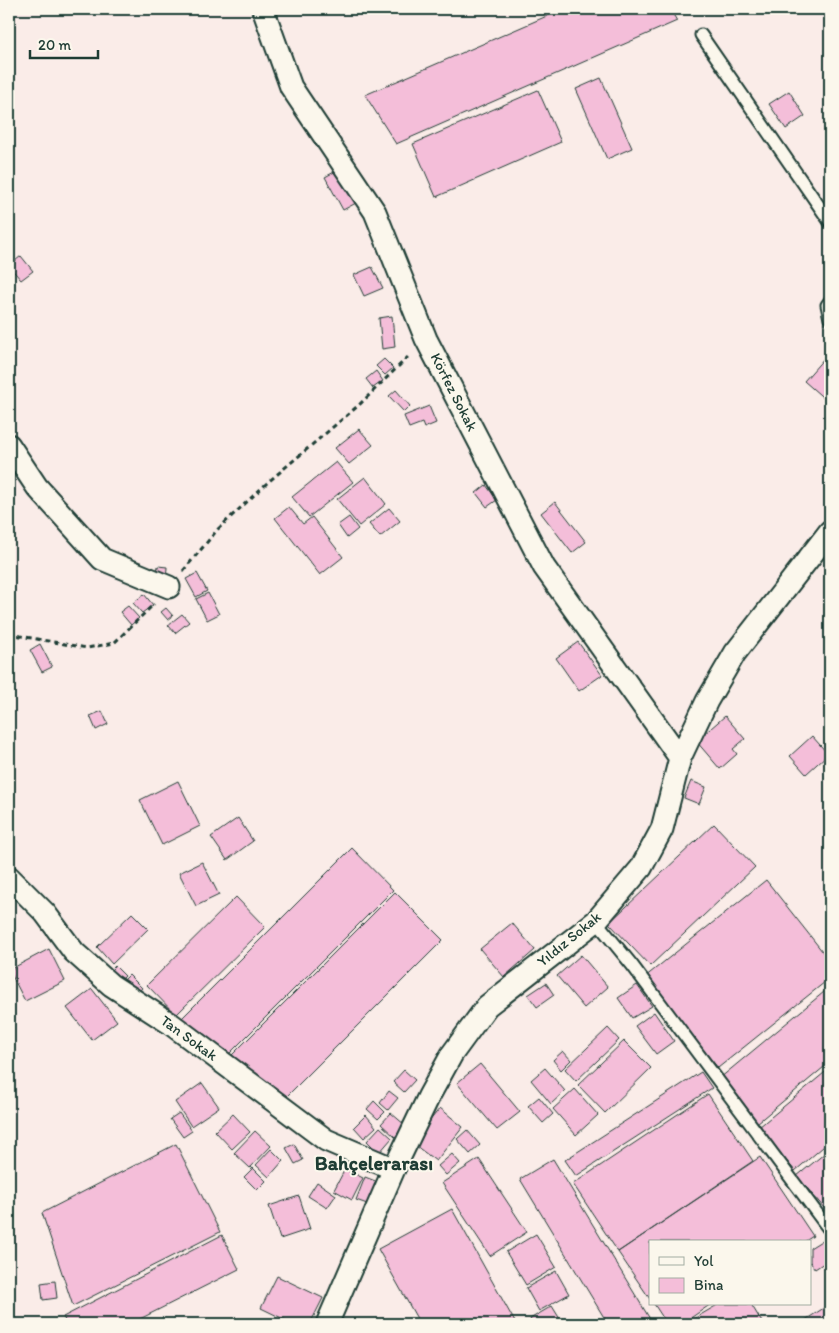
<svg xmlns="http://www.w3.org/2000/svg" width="839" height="1333" viewBox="0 0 839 1333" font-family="Itim,sans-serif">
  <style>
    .building { fill: #f4bed9; stroke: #1f3d34 }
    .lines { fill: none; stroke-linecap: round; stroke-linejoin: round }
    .service-casing { stroke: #1f3d34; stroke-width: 15 }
    .minor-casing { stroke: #1f3d34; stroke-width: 25 }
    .path { stroke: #1f3d34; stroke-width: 3; stroke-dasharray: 5 4; stroke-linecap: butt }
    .service { stroke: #fbf7ec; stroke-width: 11 }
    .minor { stroke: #fbf7ec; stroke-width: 21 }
    .labels { text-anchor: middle; stroke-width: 4; stroke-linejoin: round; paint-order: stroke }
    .street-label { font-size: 15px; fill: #1f3d34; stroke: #fbf7ec }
    .district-label { font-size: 20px; font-weight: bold; fill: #1f3d34; stroke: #fbf7ec }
  </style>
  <rect width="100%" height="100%" fill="#faece8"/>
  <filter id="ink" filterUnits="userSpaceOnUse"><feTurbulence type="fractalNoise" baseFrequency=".02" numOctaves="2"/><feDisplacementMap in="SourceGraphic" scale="10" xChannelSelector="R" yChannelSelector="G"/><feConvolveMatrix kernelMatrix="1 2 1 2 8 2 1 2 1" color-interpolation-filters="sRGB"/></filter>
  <g filter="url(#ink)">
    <path class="building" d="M 563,9 L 670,9 L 677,21 L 396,144 L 365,95 Z
      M 601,78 L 632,148 L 607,159 L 576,89 Z
      M 538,90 L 561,142 L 436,197 L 413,144 Z
      M 789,91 L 805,116 L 786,129 L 769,104 Z
      M 338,170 L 356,203 L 343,210 L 325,177 Z
      M 21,256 L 33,271 L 21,280 L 9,266 Z
      M 372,267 L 383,288 L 364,296 L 354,275 Z
      M 392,316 L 395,347 L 382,349 L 379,318 Z
      M 826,356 L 830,360 L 830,399 L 828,402 L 804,381 Z
      M 384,359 L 393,368 L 385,375 L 376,366 Z
      M 376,371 L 383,381 L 373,388 L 366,379 Z
      M 396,390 L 410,406 L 404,412 L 389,396 Z
      M 429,406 L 436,423 L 424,428 L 422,423 L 409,428 L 404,416 Z
      M 359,429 L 373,445 L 349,464 L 335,448 Z
      M 336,462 L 353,482 L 309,517 L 292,497 Z
      M 365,477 L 386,504 L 359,526 L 337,499 Z
      M 486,485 L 497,500 L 487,507 L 476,493 Z
      M 555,502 L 586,542 L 572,553 L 541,513 Z
      M 289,507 L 303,524 L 312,517 L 343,557 L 320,575 L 275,518 Z
      M 389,508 L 400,521 L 380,537 L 369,524 Z
      M 349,517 L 358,529 L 347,538 L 338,525 Z
      M 158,566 L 167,567 L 166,581 L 156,580 Z
      M 197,573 L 207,591 L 196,597 L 186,579 Z
      M 208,593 L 219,614 L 207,620 L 196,599 Z
      M 144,594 L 153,605 L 142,613 L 133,603 Z
      M 128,606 L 139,618 L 131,625 L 120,612 Z
      M 166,608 L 173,616 L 168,620 L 161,612 Z
      M 182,614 L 189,622 L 175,633 L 168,625 Z
      M 578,642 L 602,675 L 579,691 L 556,658 Z
      M 40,644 L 52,667 L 42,672 L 30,650 Z
      M 102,711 L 108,724 L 96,730 L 90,716 Z
      M 725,716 L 745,739 L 733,749 L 737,754 L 720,769 L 696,741 Z
      M 812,736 L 828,754 L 806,774 L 790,756 Z
      M 178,781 L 200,826 L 162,845 L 140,800 Z
      M 691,781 L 706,787 L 699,804 L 684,798 Z
      M 238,818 L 253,841 L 227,860 L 211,837 Z
      M 714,824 L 755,867 L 650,966 L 609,923 Z
      M 352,848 L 393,890 L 223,1060 L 179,1021 Z
      M 202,862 L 219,895 L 196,906 L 179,873 Z
      M 766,880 L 830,961 L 830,978 L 718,1068 L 645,977 Z
      M 395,892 L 443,940 L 280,1103 L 225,1062 Z
      M 236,897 L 265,927 L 176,1015 L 147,985 Z
      M 132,913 L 148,929 L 112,964 L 97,947 Z
      M 512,923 L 535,950 L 504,977 L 480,949 Z
      M 49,949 L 65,981 L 25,1001 L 9,970 Z
      M 581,955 L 608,987 L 584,1008 L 557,976 Z
      M 115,966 L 125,976 L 117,984 L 107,974 Z
      M 129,975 L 142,988 L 134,997 L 120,984 Z
      M 546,983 L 554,995 L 537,1007 L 528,995 Z
      M 637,985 L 652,1006 L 632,1018 L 618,998 Z
      M 830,987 L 830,1062 L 757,1123 L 720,1078 Z
      M 92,989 L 117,1021 L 92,1040 L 67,1008 Z
      M 654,1012 L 674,1041 L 656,1054 L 635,1026 Z
      M 608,1028 L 619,1040 L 576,1081 L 565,1069 Z
      M 624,1041 L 651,1068 L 605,1113 L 578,1085 Z
      M 563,1051 L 571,1060 L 561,1070 L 553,1060 Z
      M 480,1064 L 520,1112 L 497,1130 L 457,1083 Z
      M 545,1068 L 565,1091 L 551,1104 L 531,1080 Z
      M 830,1068 L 830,1141 L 795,1171 L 759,1127 Z
      M 404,1070 L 415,1080 L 404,1092 L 393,1082 Z
      M 701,1072 L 712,1088 L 576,1176 L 565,1160 Z
      M 202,1083 L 219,1107 L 191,1126 L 175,1102 Z
      M 575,1089 L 598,1115 L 576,1135 L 553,1109 Z
      M 389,1091 L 398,1098 L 388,1110 L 380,1103 Z
      M 708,1094 L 753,1161 L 618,1252 L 573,1184 Z
      M 539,1097 L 553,1114 L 543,1123 L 528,1106 Z
      M 374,1101 L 385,1112 L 378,1119 L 367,1109 Z
      M 440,1108 L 463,1127 L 436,1161 L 412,1143 Z
      M 179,1113 L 192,1131 L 183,1137 L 170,1119 Z
      M 391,1113 L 405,1125 L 395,1137 L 381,1124 Z
      M 233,1114 L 250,1132 L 232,1149 L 215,1131 Z
      M 366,1115 L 376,1127 L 364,1138 L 354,1127 Z
      M 380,1127 L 392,1138 L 379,1153 L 367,1141 Z
      M 467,1130 L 480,1145 L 470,1154 L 457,1139 Z
      M 255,1131 L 271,1146 L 250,1168 L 234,1153 Z
      M 176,1144 L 220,1232 L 73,1306 L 42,1213 Z
      M 294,1144 L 303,1160 L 295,1164 L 286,1148 Z
      M 271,1149 L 283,1161 L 269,1177 L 256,1165 Z
      M 830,1149 L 830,1215 L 797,1176 Z
      M 452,1154 L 460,1163 L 446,1175 L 438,1166 Z
      M 760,1157 L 813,1236 L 804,1242 L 650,1242 L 650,1299 L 618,1252 Z
      M 479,1159 L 527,1232 L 490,1256 L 442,1183 Z
      M 553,1159 L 653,1324 L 608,1324 L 520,1179 Z
      M 253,1168 L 266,1181 L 257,1190 L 244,1177 Z
      M 345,1169 L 363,1178 L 352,1200 L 334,1190 Z
      M 365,1177 L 378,1182 L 370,1205 L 356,1200 Z
      M 317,1182 L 336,1195 L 327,1208 L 308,1196 Z
      M 299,1196 L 310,1229 L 280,1239 L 269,1206 Z
      M 452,1209 L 516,1324 L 420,1324 L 378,1249 Z
      M 536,1234 L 556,1267 L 526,1285 L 506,1252 Z
      M 222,1235 L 239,1269 L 130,1324 L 67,1324 L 63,1317 Z
      M 826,1238 L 830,1244 L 830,1259 L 815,1269 L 810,1262 L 810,1248 Z
      M 556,1271 L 569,1294 L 539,1311 L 526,1288 Z
      M 277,1276 L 323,1298 L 310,1324 L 294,1324 L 261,1308 Z
      M 55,1281 L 57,1298 L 43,1300 L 41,1283 Z
      M 654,1304 L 711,1304 L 682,1324 L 667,1324 Z
      M 719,1304 L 751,1304 L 763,1324 L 685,1324 Z
      M 830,1304 L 830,1324 L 799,1324 Z
      M 552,1306 L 563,1324 L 533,1324 L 530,1319 Z
      M 584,1318 L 588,1324 L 573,1324 Z"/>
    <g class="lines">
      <g class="service-casing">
        <path id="service" d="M 701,35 L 830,222
          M 830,301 L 827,305 L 830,319
          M 596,921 L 632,965 L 828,1228 L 830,1227"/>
      </g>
      <g class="minor-casing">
        <path id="minor" d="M 263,9 L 291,87 L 375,212 L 426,339 L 544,567 L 680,758
          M 9,445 L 37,487 L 102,559 L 169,587
          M 9,877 L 45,913 L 74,952 L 111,985 L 171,1024 L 326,1140 L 394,1169
          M 327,1324 L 394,1169 L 429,1096 L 452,1054 L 487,1006 L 596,921 L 641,868 L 662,829 L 680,758 L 707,701 L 735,653 L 830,531"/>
      </g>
      <path class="path" d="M 183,571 L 218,529 L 267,483 L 359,405 L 410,355
        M 9,634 L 87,648 L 114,643 L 154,604"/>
      <use href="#service" class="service"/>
      <use href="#minor" class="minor"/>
    </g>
  </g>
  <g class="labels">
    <g class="street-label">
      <text transform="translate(454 392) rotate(63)" y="5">Körfez Sokak</text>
      <text transform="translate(569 939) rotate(-39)" y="5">Yıldız Sokak</text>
      <text transform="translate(189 1038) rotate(36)" y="5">Tan Sokak</text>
    </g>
    <g class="district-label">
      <text x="374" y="1170">Bahçelerarası</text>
    </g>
  </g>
  <rect width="839" height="1333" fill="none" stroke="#fbf7ec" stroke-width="30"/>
  <rect x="15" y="15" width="809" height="1303" fill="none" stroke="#1f3d34" stroke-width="2" filter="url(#ink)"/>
  <rect x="649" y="1240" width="162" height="65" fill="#fbf7ec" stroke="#a3ada2"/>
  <rect x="659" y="1257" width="25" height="8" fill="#fbf7ec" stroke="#a3ada2"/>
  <text x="694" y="1266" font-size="15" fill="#1f3d34">Yol</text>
  <rect x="659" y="1278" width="25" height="15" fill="#f4bed9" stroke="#a3ada2"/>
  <text x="694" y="1290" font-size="15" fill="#1f3d34">Bina</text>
  <path d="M30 50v8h68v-8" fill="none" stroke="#1f3d34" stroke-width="2.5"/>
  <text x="38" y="50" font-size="15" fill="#1f3d34" stroke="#fbf7ec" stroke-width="4" paint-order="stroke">20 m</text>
</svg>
